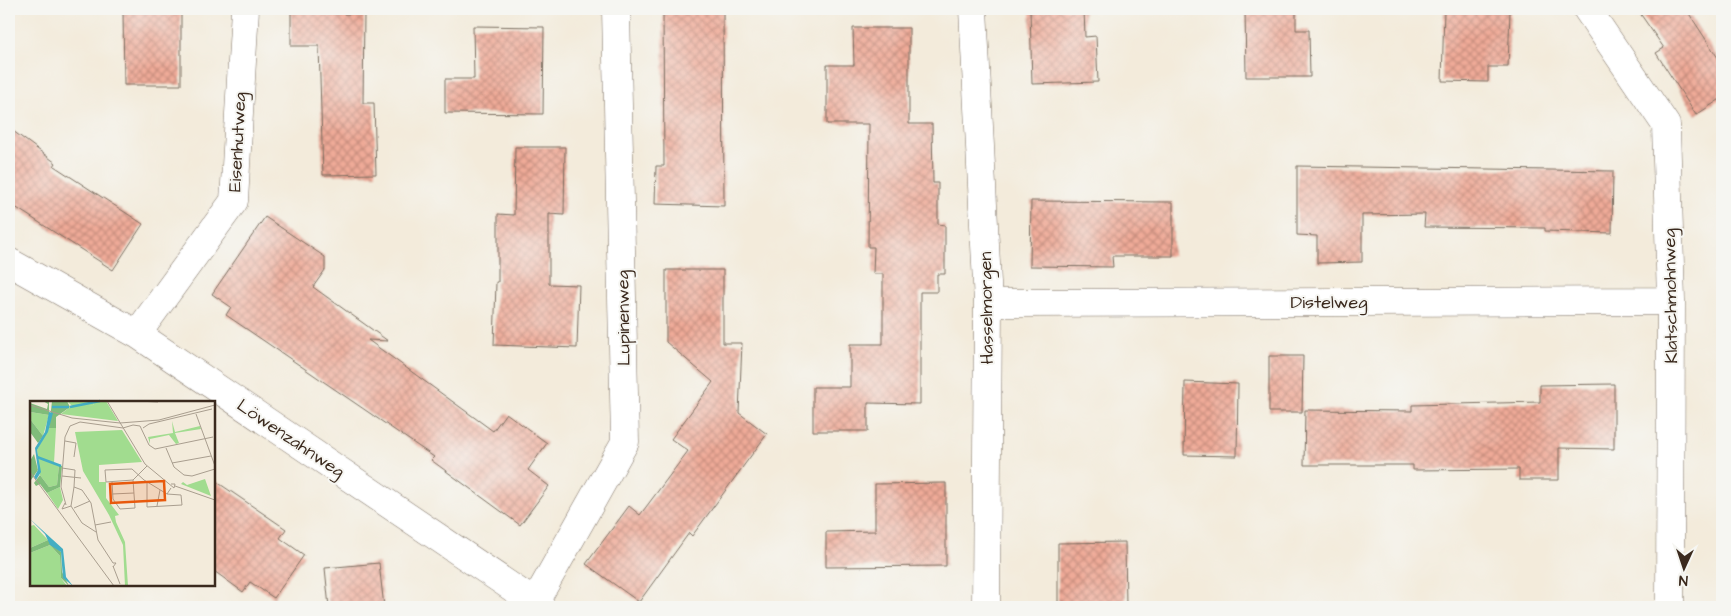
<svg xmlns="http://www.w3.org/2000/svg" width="1731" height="616" viewBox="0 0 1731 616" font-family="'Architects Daughter',sans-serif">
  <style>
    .building { fill: url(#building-cross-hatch) }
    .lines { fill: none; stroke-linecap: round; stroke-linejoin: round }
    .minor-casing { stroke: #7b6e60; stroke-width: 29 }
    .minor { stroke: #fff; stroke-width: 28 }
    .labels { text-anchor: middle; stroke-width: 4; stroke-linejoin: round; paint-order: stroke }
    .street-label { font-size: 18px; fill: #3b2a1e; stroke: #f6f6f2 }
    .inset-river { fill: none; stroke: #44aec3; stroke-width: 2.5 }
    .inset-road { fill: none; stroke: #a99e8f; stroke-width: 1 }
    .view { fill: #e8590c; fill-opacity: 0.15; stroke: #e8590c; stroke-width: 2.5 }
    .inset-edge { fill: none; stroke: #3b2a1e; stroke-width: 2.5 }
  </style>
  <defs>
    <pattern id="building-cross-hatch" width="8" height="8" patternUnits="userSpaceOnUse" patternTransform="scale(1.25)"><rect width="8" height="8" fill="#efaa98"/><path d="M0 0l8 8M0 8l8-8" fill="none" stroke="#c38b7b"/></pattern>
  </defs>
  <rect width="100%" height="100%" fill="#f6f6f2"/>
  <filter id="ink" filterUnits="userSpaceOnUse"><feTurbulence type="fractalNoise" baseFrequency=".02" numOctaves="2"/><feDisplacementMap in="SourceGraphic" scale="10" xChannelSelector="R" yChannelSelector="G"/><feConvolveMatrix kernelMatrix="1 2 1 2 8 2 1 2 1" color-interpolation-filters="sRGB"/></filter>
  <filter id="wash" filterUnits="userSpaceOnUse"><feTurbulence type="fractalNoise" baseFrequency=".0096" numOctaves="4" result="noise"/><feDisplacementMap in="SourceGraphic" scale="20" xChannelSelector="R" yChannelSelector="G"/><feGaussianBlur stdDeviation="1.12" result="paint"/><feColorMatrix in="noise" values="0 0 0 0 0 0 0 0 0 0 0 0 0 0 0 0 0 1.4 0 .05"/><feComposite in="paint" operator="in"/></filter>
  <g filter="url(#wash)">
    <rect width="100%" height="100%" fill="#f3ebdb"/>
    <g id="blocks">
      <path class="building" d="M 291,9 L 344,9 L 344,14 L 364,13 L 363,103 L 374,103 L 376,174 L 323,175 L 319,46 L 291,46 Z
        M 663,9 L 723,9 L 724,206 L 655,204 L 656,166 L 664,166 Z
        M 1030,9 L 1084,9 L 1085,37 L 1096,36 L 1098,82 L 1032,84 Z
        M 1245,9 L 1296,9 L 1296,30 L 1309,30 L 1310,77 L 1246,77 Z
        M 1637,9 L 1686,9 L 1722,64 L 1722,98 L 1696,115 L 1656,53 L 1664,48 Z
        M 123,10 L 181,10 L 181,85 L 124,85 Z
        M 1444,10 L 1510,11 L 1508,67 L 1488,67 L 1488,82 L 1442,81 Z
        M 473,26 L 544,27 L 543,114 L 445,113 L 445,79 L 474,79 Z
        M 853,28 L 909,28 L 909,124 L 932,124 L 933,183 L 938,183 L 938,224 L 945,225 L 945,274 L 937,274 L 937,292 L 920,292 L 920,404 L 868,403 L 868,431 L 813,431 L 813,387 L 850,387 L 850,344 L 883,344 L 883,274 L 873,274 L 874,247 L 868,247 L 869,124 L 827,124 L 827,65 L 854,65 Z
        M 9,128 L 56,163 L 54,166 L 143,224 L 113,270 L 9,203 Z
        M 515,147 L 565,147 L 564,215 L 549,214 L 549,284 L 579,285 L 577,348 L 494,345 L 496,282 L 498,282 L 498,214 L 514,215 Z
        M 1297,166 L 1613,171 L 1612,233 L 1545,231 L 1545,228 L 1424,227 L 1425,214 L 1362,215 L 1362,262 L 1317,263 L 1317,236 L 1297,235 Z
        M 1031,201 L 1173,202 L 1173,256 L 1112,256 L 1113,267 L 1030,266 Z
        M 265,217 L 325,257 L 325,270 L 313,287 L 388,341 L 368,340 L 493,431 L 506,413 L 547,443 L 528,470 L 549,486 L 520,525 L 431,460 L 434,457 L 226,315 L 231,307 L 212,294 Z
        M 666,270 L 723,270 L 723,343 L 742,343 L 739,413 L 767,434 L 692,536 L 689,533 L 639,602 L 586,564 L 629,506 L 640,515 L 688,451 L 671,439 L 713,382 L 666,342 Z
        M 1269,356 L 1303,356 L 1302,412 L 1269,412 Z
        M 1185,382 L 1238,384 L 1237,456 L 1184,455 Z
        M 1614,384 L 1614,449 L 1559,448 L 1559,480 L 1519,480 L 1519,469 L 1413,470 L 1413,465 L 1304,465 L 1305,410 L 1412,411 L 1412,405 L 1540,402 L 1540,385 Z
        M 214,480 L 286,529 L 280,538 L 304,555 L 274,598 L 250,582 L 243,592 L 214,571 Z
        M 946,483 L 946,566 L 826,567 L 826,532 L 875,531 L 875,484 Z
        M 1125,542 L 1126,607 L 1058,607 L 1058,543 Z
        M 379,563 L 384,607 L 329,607 L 325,568 Z"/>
    </g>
  </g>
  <g filter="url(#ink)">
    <use href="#blocks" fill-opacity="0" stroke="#7b6e60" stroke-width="1"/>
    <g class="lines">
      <g class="minor-casing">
        <path id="minor" d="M 973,9 L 988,303 L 986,607
          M 1587,9 L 1666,125 L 1671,301 L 1670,607
          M 9,262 L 137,334 L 541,607
          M 988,303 L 1671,301
          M 137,334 L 234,201 L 245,9
          M 535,602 L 625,442 L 616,9"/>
      </g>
      <use href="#minor" class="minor"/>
    </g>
  </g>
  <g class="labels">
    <g class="street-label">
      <text transform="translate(237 142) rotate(-87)" y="6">Eisenhutweg</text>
      <text transform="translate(1670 296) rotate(-91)" y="6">Klatschmohnweg</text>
      <text x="1329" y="308">Distelweg</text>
      <text transform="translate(986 308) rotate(-91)" y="6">Hasselmorgen</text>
      <text transform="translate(623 318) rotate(-91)" y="6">Lupinenweg</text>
      <text transform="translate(291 438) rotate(34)" y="6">Löwenzahnweg</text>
    </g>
  </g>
  <g transform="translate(30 401)">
    <rect width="185" height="185" fill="#f3ebdb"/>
    <path d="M 65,0 L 76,0 L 88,20 L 31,13 L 40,6 L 63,4 ZM 0,11 L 19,14 L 13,35 L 0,18 ZM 142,20 L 145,31 L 170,25 L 171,28 L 145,32 L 149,42 L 146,43 L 139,34 L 120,38 L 120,43 L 118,36 L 143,32 ZM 19,27 L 26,27 L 24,62 L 29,64 L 27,84 L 19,86 L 10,74 L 7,49 ZM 92,29 L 112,61 L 69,64 L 69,81 L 76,81 L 76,97 L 89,114 L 85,115 L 86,121 L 95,141 L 98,185 L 95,185 L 93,144 L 79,114 L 53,70 L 45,31 ZM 175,78 L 181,95 L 151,83 L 153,81 L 157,84 ZM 30,86 L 33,99 L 28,108 L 17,92 ZM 4,124 L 18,139 L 0,147 L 0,125 ZM 20,144 L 30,155 L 31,177 L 37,185 L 0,185 L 0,152 Z" fill="#a1dc8f"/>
    <path d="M 13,0 L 19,1 L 19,14 L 0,11 L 0,2 L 17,8 L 18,3 ZM 22,0 L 37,0 L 40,6 L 26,16 L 26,27 L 19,27 ZM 0,18 L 13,35 L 8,42 L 0,31 ZM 4,53 L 8,69 L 1,79 L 0,60 ZM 29,64 L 32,65 L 30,86 L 17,92 L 10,83 L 6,85 L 4,82 L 10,74 L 19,86 L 27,84 ZM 18,139 L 31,151 L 32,171 L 39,185 L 31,177 L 30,155 L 20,144 L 0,152 L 0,147 Z" fill="#80bc7a"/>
    <path d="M 37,0 L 65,0 L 63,4 L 45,8 Z" fill="#a1dc8f"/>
    <path d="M 19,11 L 23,12 L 18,31 L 7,49 L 11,71 L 6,79 L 4,76 L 8,69 L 5,47 L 15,31 ZM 0,118 L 33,148 L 36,176 L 43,185 L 33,177 L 31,151 L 20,144 L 15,133 Z" fill="#44aec3"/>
    <path class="inset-river" d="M 22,6 L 39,6M 40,6 L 70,0M 7,56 L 31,65"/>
    <path class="inset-road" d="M 77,0 L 115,63 L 144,87 L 145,83 L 141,83M 107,0 L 128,1M 0,4 L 42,17 L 90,22 L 129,19 L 185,4M 166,13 L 185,65M 93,27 L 103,24 L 110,25 L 119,44 L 125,48 L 183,36M 113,27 L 119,23 L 182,8M 35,40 L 46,42 L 44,56M 136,47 L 144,66 L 154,74 L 162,75 L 185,68M 142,62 L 181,55M 32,67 L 45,69 L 44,86M 0,71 L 84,185M 32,75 L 51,77M 103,79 L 76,81 L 75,69 L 102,68 L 114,79 L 137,93 L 141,87M 82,81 L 83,98 L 90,108 L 105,107 L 103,79 L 117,65M 117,82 L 117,106 L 152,104 L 151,94 L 137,93M 145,85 L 185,99M 82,93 L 104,92M 35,102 L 32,108 L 41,105M 36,104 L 31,86 L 35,36 L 40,25 L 50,21 L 93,27M 127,105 L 130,89M 44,107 L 60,100M 65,124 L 81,121M 66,131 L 52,122 L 41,105 L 44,86 L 52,89 L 61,102 L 68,139 L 83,162 L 86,162 L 83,166M 83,165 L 90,183"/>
    <path class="view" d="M 134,80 L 135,99 L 81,102 L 80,83 Z"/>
    <rect width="185" height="185" class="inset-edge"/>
  </g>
  <rect width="1731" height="616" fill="none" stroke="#f6f6f2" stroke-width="30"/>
  <g transform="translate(1684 568) rotate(183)" stroke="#f6f6f2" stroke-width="4" paint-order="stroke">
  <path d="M0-4L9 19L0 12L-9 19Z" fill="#3b2a1e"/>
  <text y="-8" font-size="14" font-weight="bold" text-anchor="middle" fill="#3b2a1e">N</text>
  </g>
</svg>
